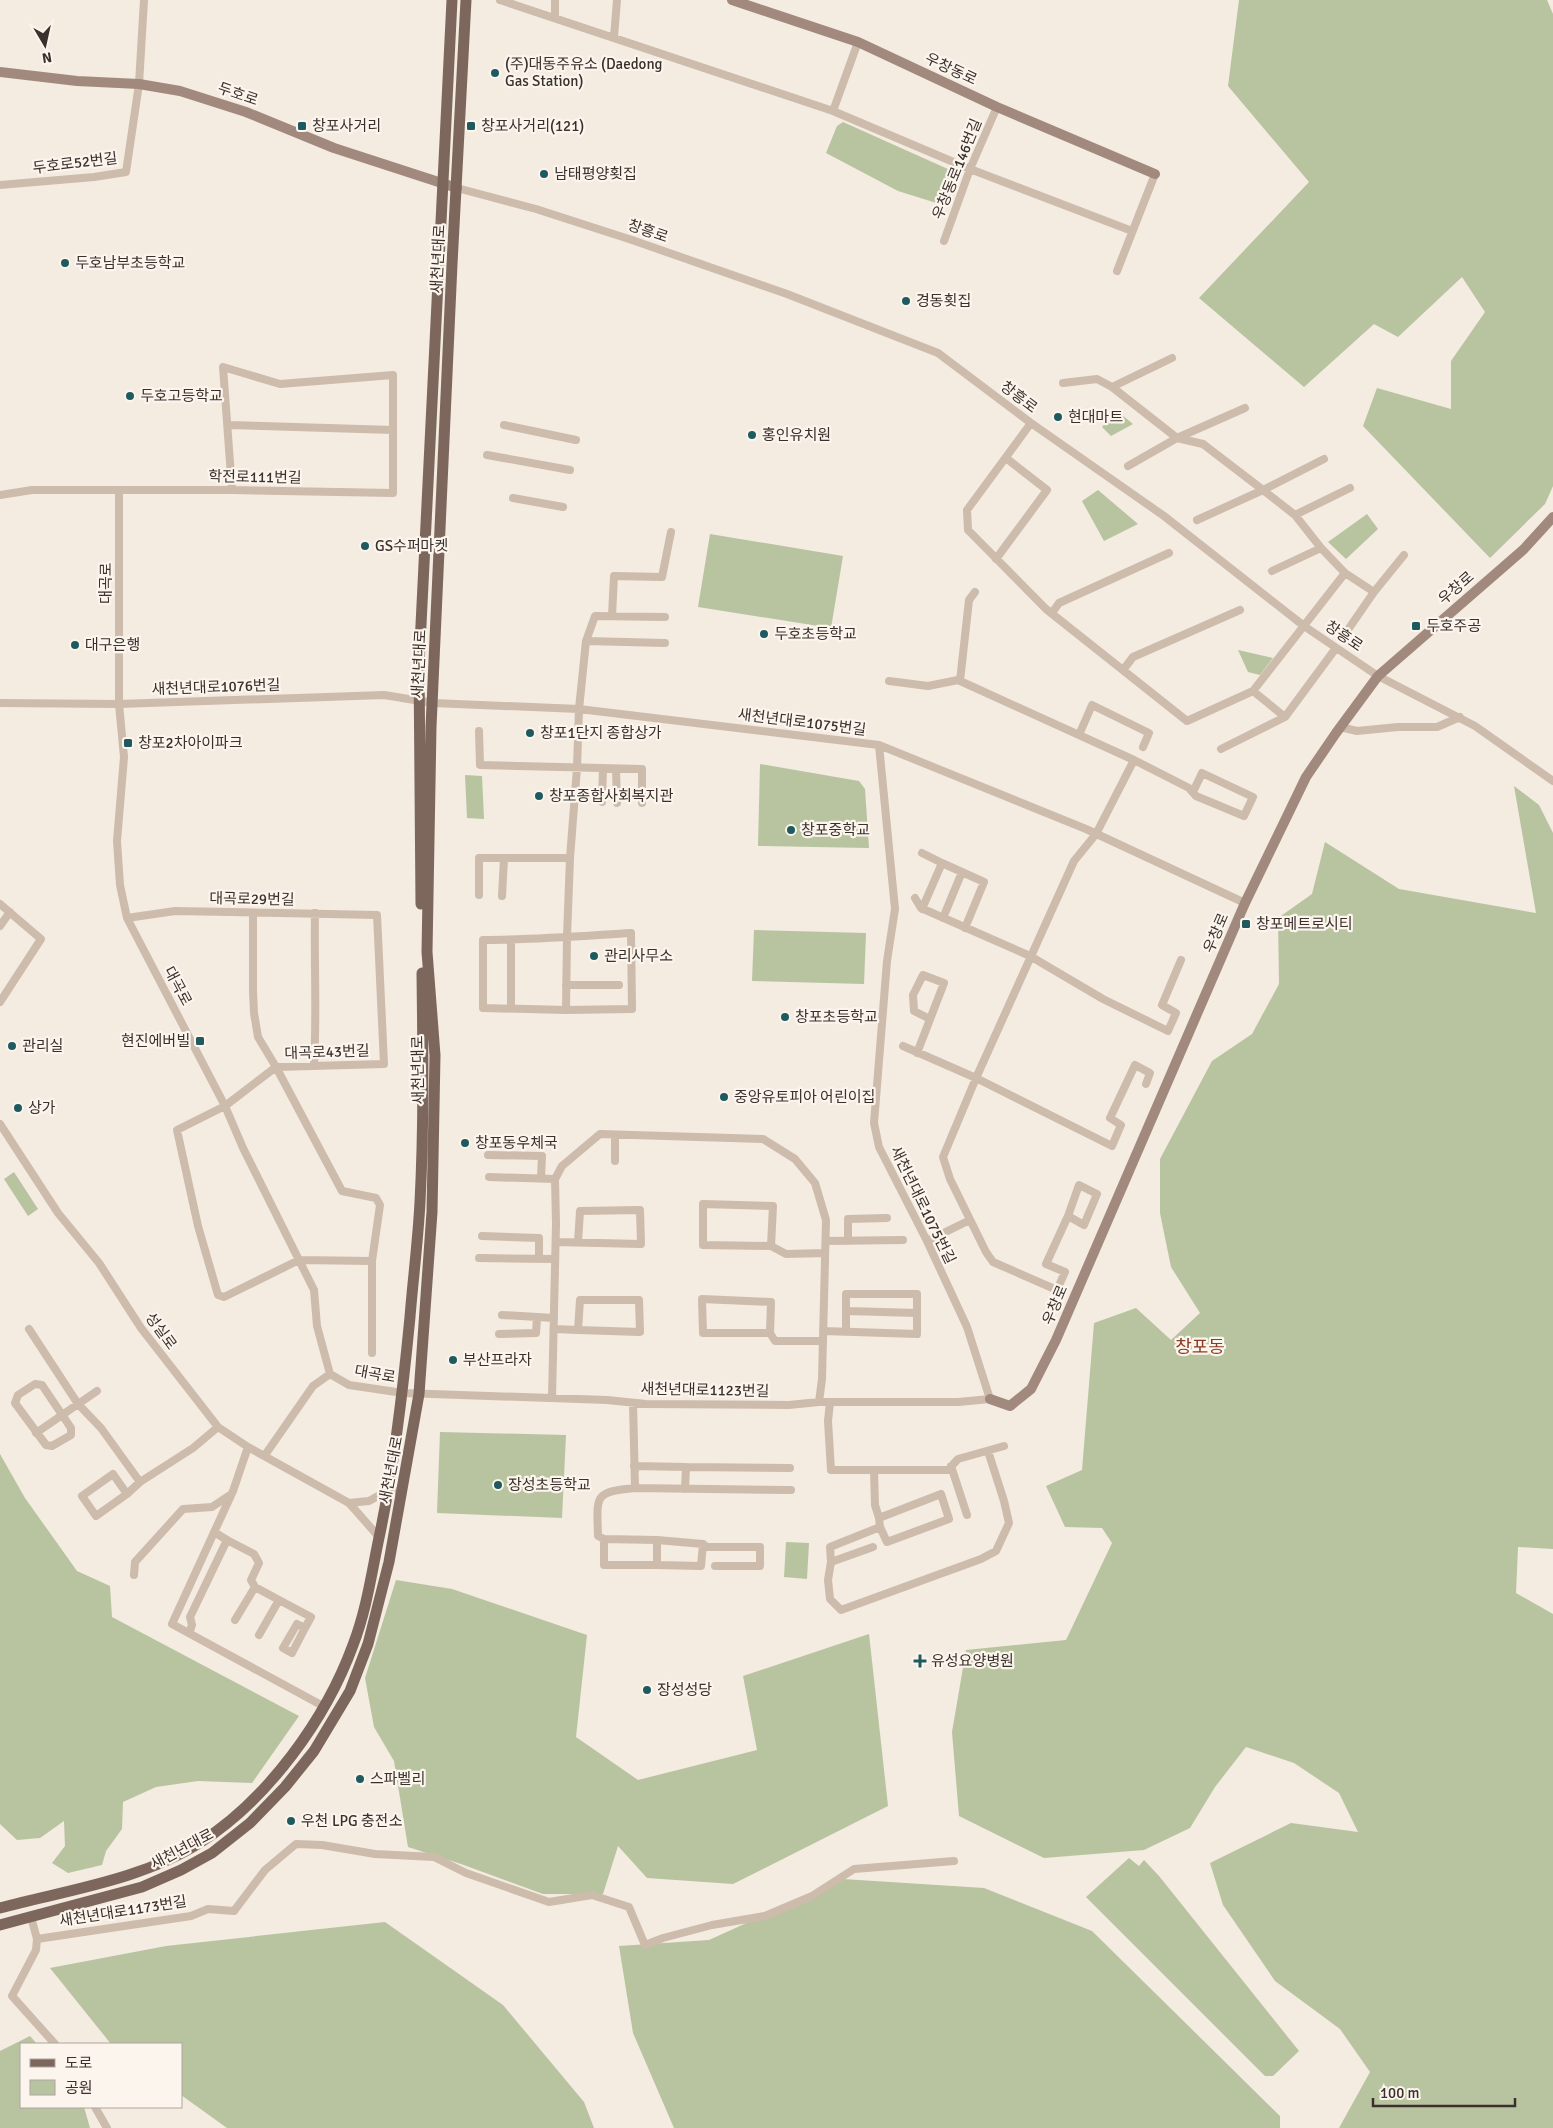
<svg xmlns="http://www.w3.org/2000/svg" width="1553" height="2128" viewBox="0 0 1553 2128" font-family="Signika,'Noto Sans KR',sans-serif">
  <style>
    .green { fill: #b8c4a0 }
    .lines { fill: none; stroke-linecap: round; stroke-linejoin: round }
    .street { stroke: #cdbbac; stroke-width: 8 }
    .secondary { stroke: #a18a7d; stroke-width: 10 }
    .primary { stroke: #7d675c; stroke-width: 11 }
    .poi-dot { fill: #1f5a5e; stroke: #fbf5ee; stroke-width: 2 }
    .labels { text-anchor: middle; stroke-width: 4.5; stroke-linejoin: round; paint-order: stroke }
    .poi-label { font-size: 15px; fill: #3b302b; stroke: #fbf5ee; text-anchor: start }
    .street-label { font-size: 15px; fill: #3b302b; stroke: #fbf5ee }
    .quarter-label { font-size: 18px; fill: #8c3b22; stroke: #fbf5ee }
  </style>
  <rect width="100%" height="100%" fill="#f4ebe1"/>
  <path class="green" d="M 1239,0 L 1547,0 L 1553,14 L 1553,486 L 1545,504 L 1490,558 L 1363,426 L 1377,388 L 1451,409 L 1451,361 L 1485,312 L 1462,277 L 1398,337 L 1374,324 L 1304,387 L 1199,298 L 1309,182 L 1228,86 Z
    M 843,122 L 959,174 L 946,206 L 898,191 L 826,153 L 837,126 Z
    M 1116,410 L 1133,424 L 1111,436 L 1102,427 Z
    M 1098,490 L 1138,524 L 1104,541 L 1082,501 Z
    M 1367,514 L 1378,529 L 1346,559 L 1328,542 Z
    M 710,534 L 843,556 L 831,628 L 698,607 Z
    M 1238,650 L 1273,658 L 1260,675 L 1248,672 Z
    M 760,764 L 859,781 L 865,789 L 869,848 L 758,846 Z
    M 465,775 L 482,776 L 484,819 L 467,818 Z
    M 1514,786 L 1539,805 L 1553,833 L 1553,1549 L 1518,1547 L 1516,1593 L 1553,1614 L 1553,2128 L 1339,2128 L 1370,2072 L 1340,2029 L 1275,1981 L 1223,1905 L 1210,1863 L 1291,1823 L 1358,1832 L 1339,1793 L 1294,1763 L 1246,1747 L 1215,1787 L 1190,1828 L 1144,1850 L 1044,1858 L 959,1816 L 952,1732 L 966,1650 L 1066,1640 L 1112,1543 L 1102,1528 L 1065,1527 L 1046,1486 L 1082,1470 L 1094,1323 L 1136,1308 L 1171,1340 L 1200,1313 L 1171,1267 L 1160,1213 L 1160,1159 L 1212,1061 L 1252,1034 L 1279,984 L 1278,918 L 1312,894 L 1325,842 L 1399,889 L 1536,913 Z
    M 754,930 L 866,933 L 864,984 L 752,981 Z
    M 14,1172 L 38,1209 L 28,1216 L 4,1179 Z
    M 440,1432 L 566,1435 L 562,1518 L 437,1513 Z
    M 0,1454 L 25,1498 L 77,1571 L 110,1586 L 112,1617 L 299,1716 L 252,1783 L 198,1781 L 156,1787 L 123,1802 L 122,1829 L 106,1851 L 102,1865 L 68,1873 L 52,1863 L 65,1846 L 64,1821 L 40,1838 L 17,1840 L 0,1824 Z
    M 786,1542 L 809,1543 L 807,1579 L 784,1577 Z
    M 396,1580 L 452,1589 L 587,1635 L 576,1737 L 638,1780 L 757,1750 L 743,1676 L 869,1634 L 888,1806 L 733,1884 L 647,1878 L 618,1846 L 603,1894 L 543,1894 L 461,1864 L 408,1847 L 394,1761 L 374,1727 L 365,1678 Z
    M 1129,1858 L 1139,1866 L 1144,1860 L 1159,1876 L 1299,2051 L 1273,2076 L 1265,2076 L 1086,1897 Z
    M 843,1879 L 984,1888 L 1092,1931 L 1280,2116 L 1280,2128 L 674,2128 L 633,2033 L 619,1946 L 709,1940 Z
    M 385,1922 L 503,2005 L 584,2102 L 594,2128 L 227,2128 L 181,2095 L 181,2044 L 111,2044 L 50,1968 L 166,1946 Z
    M 30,2036 L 37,2044 L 21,2044 L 21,2107 L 84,2107 L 90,2128 L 0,2128 L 0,2051 Z"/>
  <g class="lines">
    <path class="street" d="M 500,0 L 833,111 L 970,169 L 1132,231
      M 555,0 L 555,18
      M 614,37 L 617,0
      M 833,111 L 858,42
      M 0,185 L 94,177 L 126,172 L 139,84 L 144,0
      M 457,188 L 536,209 L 632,240 L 787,294 L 938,353 L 1031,423 L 1164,516 L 1304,626 L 1378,676 L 1475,726 L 1553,781
      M 944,241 L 970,169 L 997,107
      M 1117,271 L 1155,174
      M 1063,383 L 1097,379 L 1112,387 L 1172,358
      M 1112,387 L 1177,438 L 1128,466
      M 1031,423 L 967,510 L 968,530 L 1046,609 L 1187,721 L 1253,691 L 1345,573 L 1321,548
      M 229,425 L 393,430
      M 504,425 L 576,440
      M 1177,438 L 1203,444 L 1263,490 L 1197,520
      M 1177,438 L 1245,408
      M 487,455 L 570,470
      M 1324,459 L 1263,490 L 1295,515 L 1350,488
      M 119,491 L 119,704 L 124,757 L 117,841 L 120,885 L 127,918 L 225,1106 L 243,1148 L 314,1290 L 317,1326 L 330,1374 L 349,1385 L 403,1393 L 607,1400 L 646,1404 L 789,1405 L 819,1402 L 958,1402 L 990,1399 L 967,1327 L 927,1241 L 879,1147 L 874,1123 L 887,961 L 895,909 L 879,745
      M 0,495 L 32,490 L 232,490 L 393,493 L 393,375 L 280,384 L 223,367 L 232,490
      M 513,498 L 563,507
      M 996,559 L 1047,490 L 1006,458
      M 1272,571 L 1321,548 L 1295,515
      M 1374,592 L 1404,555
      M 1052,613 L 1059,603 L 1169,553
      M 612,616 L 614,576 L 662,577 L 671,532
      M 1345,634 L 1374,592 L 1345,573
      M 586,641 L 595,616 L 665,617
      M 1123,670 L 1133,657 L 1240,610
      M 889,681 L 928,686 L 958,680 L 1134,760 L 1189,788 L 1196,796 L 1244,816 L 1253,797 L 1202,773 L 1193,792
      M 960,681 L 969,600 L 975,592
      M 1253,691 L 1285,717 L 1336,648
      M 0,703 L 119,704 L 384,695 L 433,703 L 579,709 L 879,745 L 1086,829 L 1245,903
      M 1340,727 L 1357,731 L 1398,727 L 1437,727 L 1460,717
      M 479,731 L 480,765 L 642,769 L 642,803
      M 1079,735 L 1092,705 L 1149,733 L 1143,747
      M 1221,749 L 1285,717
      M 616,769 L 617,803
      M 602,802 L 603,768
      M 922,853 L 942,863 L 922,909
      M 942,863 L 984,882 L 965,928
      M 479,895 L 479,858 L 570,858
      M 502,896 L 504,859
      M 915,898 L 921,908 L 1030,956 L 1103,999 L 1168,1031 L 1176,1013 L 1162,1005 L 1181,960
      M 0,904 L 41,939 L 0,1002
      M 253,913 L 253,991 L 254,1013 L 258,1037 L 276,1067 L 342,1191 L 376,1198 L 380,1205 L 372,1261 L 372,1353
      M 127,918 L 175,911 L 377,915 L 384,1064 L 276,1067 L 225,1106 L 177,1130 L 198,1226 L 218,1295 L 224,1297 L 299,1260 L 372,1261
      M 943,918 L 962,872
      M 0,926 L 10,912
      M 566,985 L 619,985
      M 511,1008 L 511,940
      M 566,1010 L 483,1008 L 483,940 C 532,940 582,936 631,933 L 632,1009 L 566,1010 L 567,936 L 570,858 L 577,768 L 579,709 L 586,641 L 665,643
      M 903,1046 L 976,1078 L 1112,1146 L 1121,1125 L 1110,1118 L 1135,1065 L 1150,1073 L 1146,1084
      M 917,1053 L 944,983 L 923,975 L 913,995 L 914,1011 L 930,1019
      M 314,1065 C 317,1015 314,964 315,913
      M 0,1124 L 58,1213 L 99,1263 L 141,1328 L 218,1427 L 248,1447 L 349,1503 L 379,1537
      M 488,1155 L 542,1156 L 541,1178
      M 615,1161 L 615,1135
      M 489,1177 L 555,1179
      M 1068,1216 L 1079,1185 L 1097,1194 L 1084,1225 L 1068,1216 L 1046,1264 L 1065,1272 L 1057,1290 L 993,1262 L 986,1252 L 950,1179 L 943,1157 L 976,1078 L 1074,861 L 1096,834 L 1134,760
      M 482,1236 L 539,1238 L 539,1259
      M 826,1241 L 903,1240
      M 848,1241 L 848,1219 L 887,1218
      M 927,1241 L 970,1220
      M 556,1242 L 641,1244 L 640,1210 L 580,1211 L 578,1242
      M 771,1246 L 703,1245 L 703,1204 L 773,1206 L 771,1246 L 786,1254 L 825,1253
      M 479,1258 L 555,1259
      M 847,1311 L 917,1313
      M 502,1315 L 554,1318
      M 29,1329 L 78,1404 L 101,1428 L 140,1482
      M 554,1329 L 578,1330 L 580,1300 L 639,1300 L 640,1332 L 578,1330
      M 823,1331 L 917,1334 L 917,1294 L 846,1294 L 846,1331
      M 770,1333 L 703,1333 L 702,1299 L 771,1302 L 770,1333 L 775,1341 L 823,1341
      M 499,1334 L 536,1333 L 537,1318
      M 35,1384 L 42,1385 L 71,1428 L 71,1435 L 52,1446 L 46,1445 L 15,1403 L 18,1395 Z
      M 552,1398 L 556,1224 L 555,1179 L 562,1166 L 600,1134 L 763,1139 L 795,1159 L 815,1183 L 826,1220 L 822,1379 L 819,1402
      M 830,1402 L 828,1421 L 831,1470 L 948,1470 L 958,1459 L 1004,1446
      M 633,1403 L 635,1488 C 593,1492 597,1496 598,1536 L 604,1539 L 657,1540 L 703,1544 L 707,1547 L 760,1547 L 760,1566 L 715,1566
      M 36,1433 L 97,1391
      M 248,1447 L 233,1491 L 172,1624 L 323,1706
      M 265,1455 L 313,1386 L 330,1374
      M 951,1466 L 967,1515
      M 635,1470 L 634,1466 L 686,1467
      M 874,1470 L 875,1505 L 879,1518 L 941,1494 L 949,1519 L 887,1542 L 880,1527 L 879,1518
      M 635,1484 L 635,1488 L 791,1490
      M 685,1489 L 686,1467 L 790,1468
      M 127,1494 L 113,1474 L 82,1496 L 96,1516 L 127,1494 L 140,1482 L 193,1448 L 218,1427
      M 349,1503 L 369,1501 L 389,1490 L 402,1492
      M 604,1539 L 604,1565 L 657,1565 L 657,1540
      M 227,1540 L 254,1554 L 259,1563 L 251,1580 L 255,1587 L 235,1620
      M 873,1547 L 831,1562 L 830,1547 L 880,1527
      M 831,1562 L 828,1580 L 830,1599 L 841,1610 L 981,1559 L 996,1551 L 1009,1523 L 1004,1501 L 988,1451
      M 657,1565 L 701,1566 L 703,1544
      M 134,1575 L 135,1562 L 183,1509 L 212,1507 L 230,1495
      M 255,1587 L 279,1600 L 259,1635
      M 279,1600 L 311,1617 L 305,1628 L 297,1624 L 283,1648 L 292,1653 L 305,1628
      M 189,1633 L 192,1625 L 190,1617 L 227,1540 L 214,1532
      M 31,1917 L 37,1939 L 191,1916 L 208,1909 L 234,1911 L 265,1870 L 296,1844 L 322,1845 L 375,1854 L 434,1857 L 466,1873 L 549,1902 L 592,1895 L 629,1907 L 645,1945 L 663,1938 L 712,1925 L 765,1916 L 812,1896 L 854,1869 L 954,1861
      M 37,1939 L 36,1950 L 12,1996 L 55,2044
      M 95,2107 L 107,2128"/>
    <path class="secondary" d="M 732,0 L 858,42 L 997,107 L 1155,174
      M 0,72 L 77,81 L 139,84 L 180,91 L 246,112 L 334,148 L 457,188
      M 990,1399 L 1010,1406 L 1031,1389 L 1056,1340 L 1245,903 L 1306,777 L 1336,733 L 1378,676 L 1524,549 L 1553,517"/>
    <path class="primary" d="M 421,904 L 419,665 L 452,0
      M 0,1908 C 67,1890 142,1880 201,1842 C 268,1799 326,1719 353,1645 C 367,1609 372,1570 380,1533 C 395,1461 403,1390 410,1317 C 413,1279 418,1241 420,1202 C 424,1126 423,1049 422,973
      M 0,1925 L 142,1887 L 181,1870 L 212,1853 L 250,1823 L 285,1787 L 314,1751 L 350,1691 L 368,1644 L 389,1562 L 419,1394 L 432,1212 L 435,1055 L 427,952 L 431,727 L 452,264 L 466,0"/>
  </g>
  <g class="poi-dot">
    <circle cx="495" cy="73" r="5"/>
    <rect x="297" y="121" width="10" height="10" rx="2.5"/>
    <rect x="466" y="121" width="10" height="10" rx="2.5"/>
    <circle cx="544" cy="174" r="5"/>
    <circle cx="65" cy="263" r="5"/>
    <circle cx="906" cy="301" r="5"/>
    <circle cx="130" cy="396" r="5"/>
    <circle cx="1058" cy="417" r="5"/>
    <circle cx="752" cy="435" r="5"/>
    <circle cx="365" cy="546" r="5"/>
    <rect x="1411" y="621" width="10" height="10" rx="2.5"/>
    <circle cx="764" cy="634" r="5"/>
    <circle cx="75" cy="645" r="5"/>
    <circle cx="530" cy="733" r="5"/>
    <rect x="123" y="738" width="10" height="10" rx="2.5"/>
    <circle cx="539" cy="796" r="5"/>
    <circle cx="791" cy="830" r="5"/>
    <rect x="1241" y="919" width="10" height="10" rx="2.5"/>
    <circle cx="594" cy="956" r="5"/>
    <circle cx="785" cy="1017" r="5"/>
    <rect x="195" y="1036" width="10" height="10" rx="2.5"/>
    <circle cx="12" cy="1046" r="5"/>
    <circle cx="724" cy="1097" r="5"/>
    <circle cx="18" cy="1108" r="5"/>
    <circle cx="465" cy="1143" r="5"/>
    <circle cx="453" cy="1360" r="5"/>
    <circle cx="498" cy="1485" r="5"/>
    <path d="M917.5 1653.5h5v5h5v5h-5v5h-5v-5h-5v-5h5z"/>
    <circle cx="647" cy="1690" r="5"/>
    <circle cx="360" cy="1779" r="5"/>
    <circle cx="291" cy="1821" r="5"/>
  </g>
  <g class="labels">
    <g class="poi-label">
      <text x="505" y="69">(주)대동주유소 (Daedong<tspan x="505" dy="17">Gas Station)</tspan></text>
      <text x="312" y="131">창포사거리</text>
      <text x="481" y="131">창포사거리(121)</text>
      <text x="554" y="179">남태평양횟집</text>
      <text x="75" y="268">두호남부초등학교</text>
      <text x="916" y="306">경동횟집</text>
      <text x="140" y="401">두호고등학교</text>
      <text x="1068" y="422">현대마트</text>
      <text x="762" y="440">홍인유치원</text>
      <text x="375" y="551">GS수퍼마켓</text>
      <text x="1426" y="631">두호주공</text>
      <text x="774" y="639">두호초등학교</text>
      <text x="85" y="650">대구은행</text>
      <text x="540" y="738">창포1단지 종합상가</text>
      <text x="138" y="748">창포2차아이파크</text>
      <text x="549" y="801">창포종합사회복지관</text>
      <text x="801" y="835">창포중학교</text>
      <text x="1256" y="929">창포메트로시티</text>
      <text x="604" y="961">관리사무소</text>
      <text x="795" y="1022">창포초등학교</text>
      <text x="190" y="1046" text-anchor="end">현진에버빌</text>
      <text x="22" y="1051">관리실</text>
      <text x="734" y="1102">중앙유토피아 어린이집</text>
      <text x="28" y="1113">상가</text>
      <text x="475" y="1148">창포동우체국</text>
      <text x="463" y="1365">부산프라자</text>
      <text x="508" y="1490">장성초등학교</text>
      <text x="931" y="1666">유성요양병원</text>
      <text x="657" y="1695">장성성당</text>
      <text x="370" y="1784">스파벨리</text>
      <text x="301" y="1826">우천 LPG 충전소</text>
    </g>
    <g class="street-label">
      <text transform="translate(951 69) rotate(25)" y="5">우창동로</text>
      <text transform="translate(238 94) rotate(19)" y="5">두호로</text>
      <text transform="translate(75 163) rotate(-7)" y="5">두호로52번길</text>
      <text transform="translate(957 169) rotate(-68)" y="5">우창동로146번길</text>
      <text transform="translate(648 231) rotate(19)" y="5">창흥로</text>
      <text transform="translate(438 259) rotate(-87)" y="5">새천년대로</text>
      <text transform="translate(1019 397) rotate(37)" y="5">창흥로</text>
      <text transform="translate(255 477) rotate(1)" y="5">학전로111번길</text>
      <text transform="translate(106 583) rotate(-90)" y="5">대곡로</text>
      <text transform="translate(1456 588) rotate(-41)" y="5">우창로</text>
      <text transform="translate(1344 636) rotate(34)" y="5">창흥로</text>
      <text transform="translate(419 664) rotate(-87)" y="5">새천년대로</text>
      <text transform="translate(216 687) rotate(-2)" y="5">새천년대로1076번길</text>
      <text transform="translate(802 722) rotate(7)" y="5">새천년대로1075번길</text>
      <text transform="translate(252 899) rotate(1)" y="5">대곡로29번길</text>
      <text transform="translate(1216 933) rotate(-67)" y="5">우창로</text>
      <text transform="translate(178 986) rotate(62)" y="5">대곡로</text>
      <text transform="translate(327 1052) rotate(-2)" y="5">대곡로43번길</text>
      <text transform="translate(418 1070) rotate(-91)" y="5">새천년대로</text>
      <text transform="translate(923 1205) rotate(64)" y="5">새천년대로1075번길</text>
      <text transform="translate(1055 1305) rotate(-67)" y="5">우창로</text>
      <text transform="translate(161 1331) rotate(54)" y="5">성실로</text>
      <text transform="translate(375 1374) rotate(10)" y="5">대곡로</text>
      <text transform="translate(705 1390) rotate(1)" y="5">새천년대로1123번길</text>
      <text transform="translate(391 1470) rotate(-79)" y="5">새천년대로</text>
      <text transform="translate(182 1849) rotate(-28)" y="5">새천년대로</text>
      <text transform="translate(123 1911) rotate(-9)" y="5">새천년대로1173번길</text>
    </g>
    <g class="quarter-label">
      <text x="1200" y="1353">창포동</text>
    </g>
  </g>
  <rect x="20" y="2043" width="162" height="65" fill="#fbf5ee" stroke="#aea6a0"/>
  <rect x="30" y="2059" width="25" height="8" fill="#7d675c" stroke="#aea6a0"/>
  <text x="65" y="2068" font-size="15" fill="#3b302b">도로</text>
  <rect x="30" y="2080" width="25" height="15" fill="#b8c4a0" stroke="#aea6a0"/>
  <text x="65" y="2093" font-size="15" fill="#3b302b">공원</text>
  <g transform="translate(45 45) rotate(171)" stroke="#fbf5ee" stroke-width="4" paint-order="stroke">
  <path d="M0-4L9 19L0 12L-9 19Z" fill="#3b302b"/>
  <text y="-8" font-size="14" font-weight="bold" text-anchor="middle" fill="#3b302b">N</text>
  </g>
  <path d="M1373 2098v8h142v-8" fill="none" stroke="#3b302b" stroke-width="2.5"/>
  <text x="1380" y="2098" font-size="15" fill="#3b302b" stroke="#fbf5ee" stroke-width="4" paint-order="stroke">100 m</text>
</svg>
